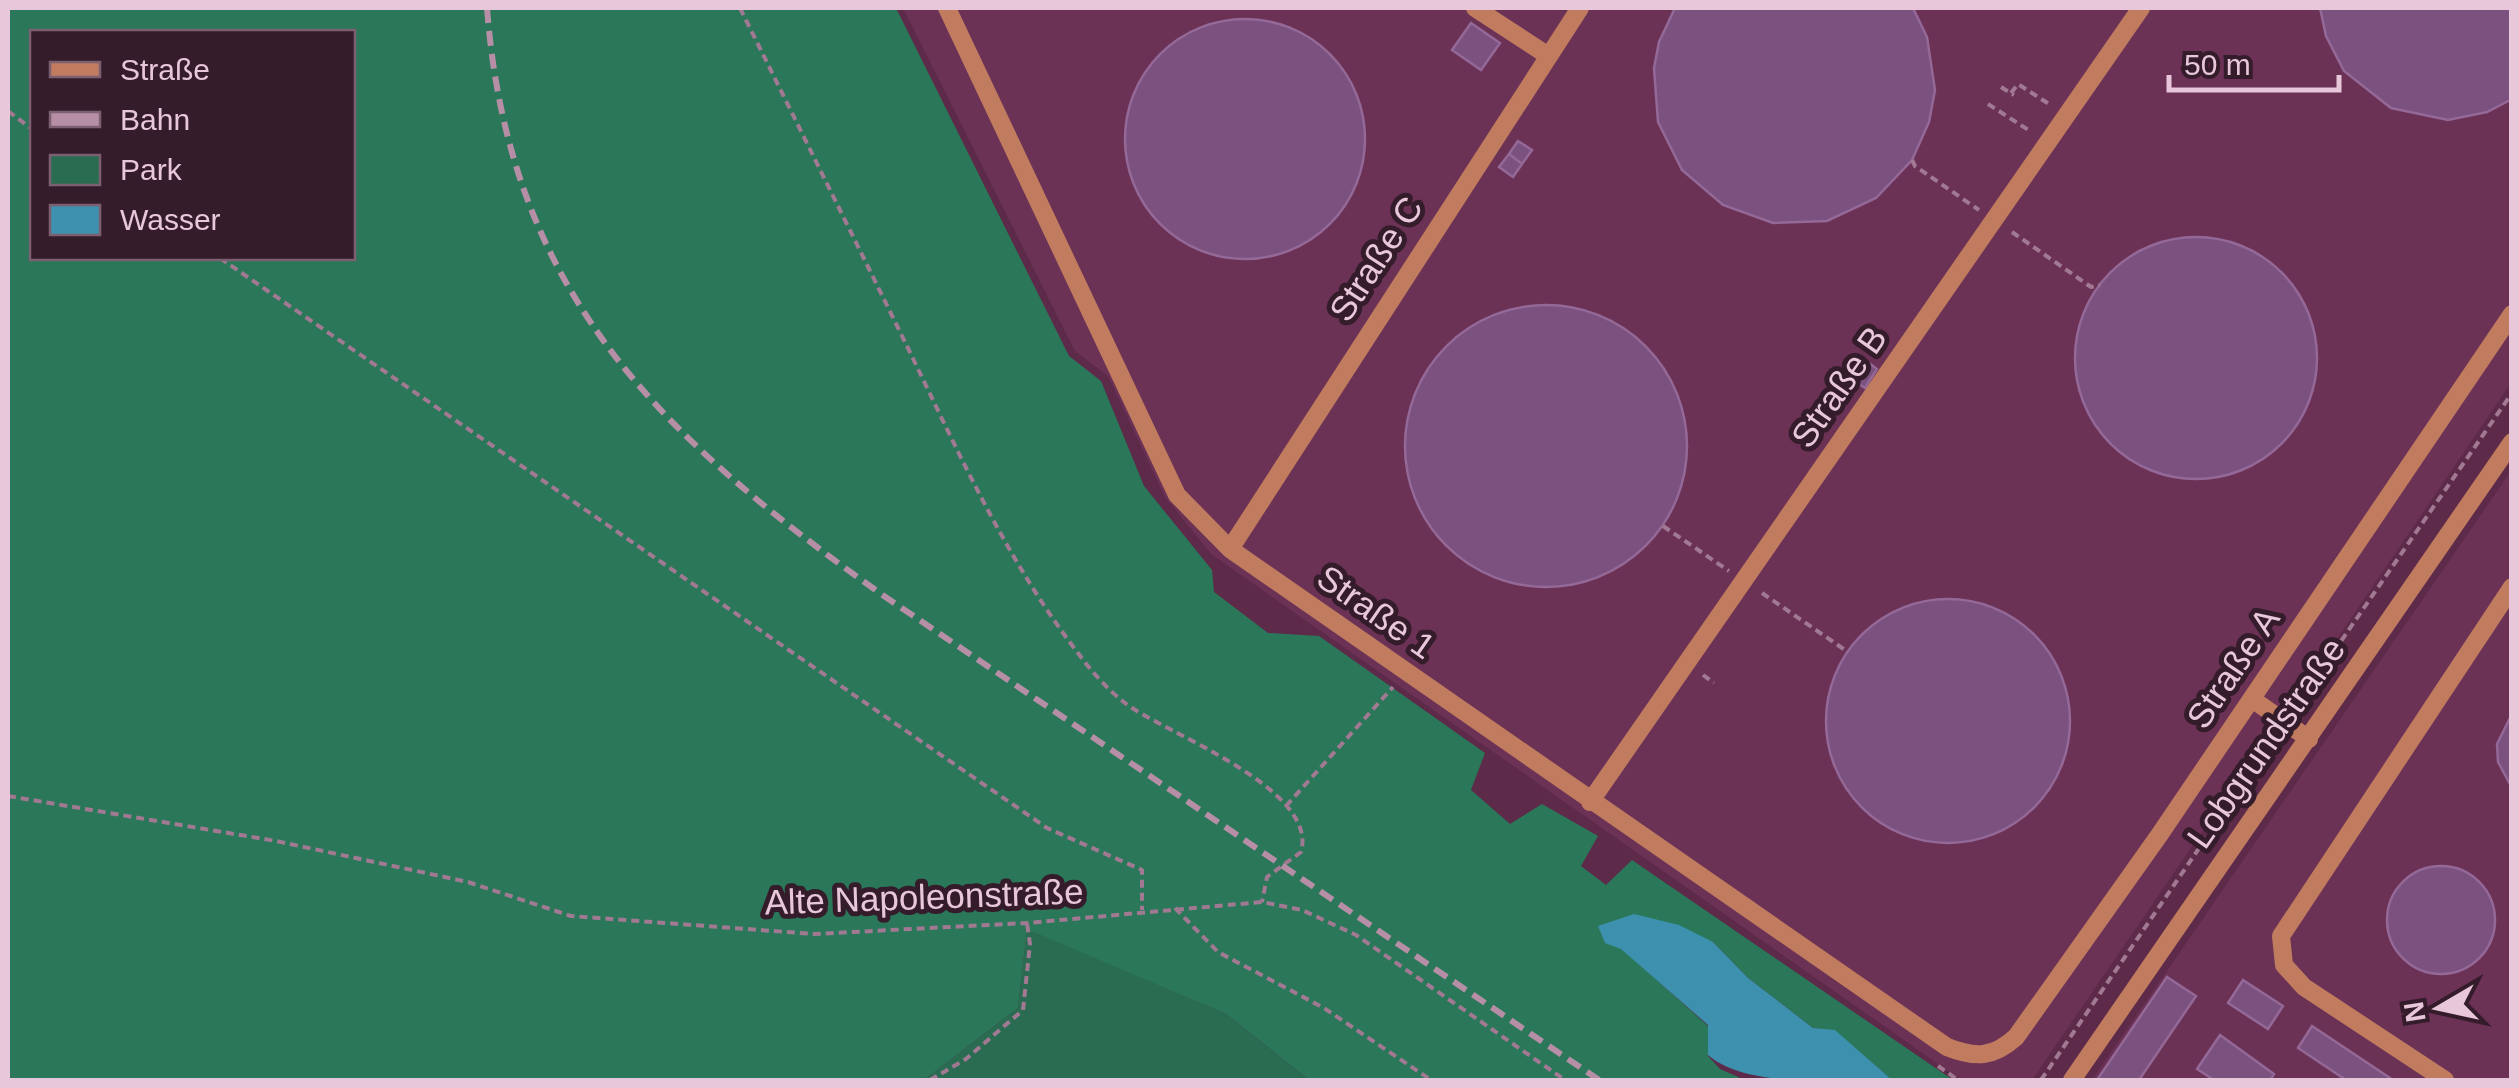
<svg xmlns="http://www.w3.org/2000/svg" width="2519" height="1088" viewBox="0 0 2519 1088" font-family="Helvetica,sans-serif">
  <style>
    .built { fill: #6b3256 }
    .green { fill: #2a6c52 }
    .forest { fill: #2a7859; fill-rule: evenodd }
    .water { fill: #3d91ae }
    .building { fill: #7b517f; stroke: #946897; stroke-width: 2.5 }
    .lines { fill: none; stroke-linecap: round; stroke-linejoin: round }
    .path { stroke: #a27992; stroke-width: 4; stroke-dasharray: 8 5; stroke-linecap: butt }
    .minor { stroke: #c17c5f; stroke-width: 18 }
    .rail { stroke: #b68fa6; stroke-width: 6; stroke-dasharray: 15 8; stroke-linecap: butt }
    .labels { text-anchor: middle; stroke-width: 10; stroke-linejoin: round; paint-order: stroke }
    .street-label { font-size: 35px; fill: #e7c7d9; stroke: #341c2b }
  </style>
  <rect width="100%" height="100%" fill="#5d2a4a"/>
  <path class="built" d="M 903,8 L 2511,8 L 2511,383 L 2290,708 L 2279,707 L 2267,726 L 2269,734 L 2032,1080 L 1961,1080 L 1211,554 L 1165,497 L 1108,376 L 1075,351 Z
    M 2511,471 L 2511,1080 L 2093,1080 L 2094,1077 Z"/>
  <path class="green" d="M 1027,928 L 1226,1014 L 1309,1080 L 924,1080 L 1018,1008 Z"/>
  <path class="forest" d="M 8,8 L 896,8 L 1069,356 L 1101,381 L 1144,486 L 1212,570 L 1214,592 L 1268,633 L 1319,636 L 1485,753 L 1471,790 L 1510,824 L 1542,804 L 1598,836 L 1581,866 L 1606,885 L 1632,860 L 1953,1080 L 1892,1080 L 1835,1031 L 1813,1028 L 1748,978 L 1713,942 L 1621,948 L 1708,1026 L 1708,1056 L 1720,1069 L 1745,1080 L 1309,1080 L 1226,1014 L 1027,929 L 1018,1008 L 924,1080 L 8,1080 ZM 32,32 L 352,32 L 352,258 L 32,258 Z"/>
  <path class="water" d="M 1634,914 L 1679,925 L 1713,942 L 1748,978 L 1813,1028 L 1835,1030 L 1892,1080 C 1839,1081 1745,1088 1708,1055 L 1708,1025 L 1621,949 L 1605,943 L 1598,926 Z"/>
  <path class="building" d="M 1675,8 L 1913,8 L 1927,37 L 1935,90 L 1929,122 L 1912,160 L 1876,198 L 1827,221 L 1773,223 L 1723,205 L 1682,170 L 1658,122 L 1654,68 L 1659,42 Z
    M 2320,8 L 2512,8 L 2512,99 L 2487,112 L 2448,120 L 2391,108 L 2344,71 L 2326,36 Z
    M1125 139a120 120 0 1 1 240 0a120 120 0 1 1-240 0Z
    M 1471,23 L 1500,43 L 1481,70 L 1452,50 Z
    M 1518,141 L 1532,150 L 1522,164 L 1509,154 Z
    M 1509,154 L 1522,164 L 1513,177 L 1499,167 Z
    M2075 358a121 121 0 1 1 242 0a121 121 0 1 1-242 0Z
    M1405 446a141 141 0 1 1 282 0a141 141 0 1 1-282 0Z
    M 1869,363 L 1877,369 L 1865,388 L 1856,382 Z
    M1826 721a122 122 0 1 1 244 0a122 122 0 1 1-244 0Z
    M 2512,714 L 2512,788 L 2498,762 L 2497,744 Z
    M2387 920a54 54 0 1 1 108 0a54 54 0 1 1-108 0Z
    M 2167,977 L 2196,996 L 2139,1080 L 2097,1080 Z
    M 2243,980 L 2283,1006 L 2268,1029 L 2228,1003 Z
    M 2312,1026 L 2393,1080 L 2346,1080 L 2298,1048 Z
    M 2220,1035 L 2274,1074 L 2270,1080 L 2214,1080 L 2197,1069 Z"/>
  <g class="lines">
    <path class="path" d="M 740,8 C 795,119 850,230 905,342 C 956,447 1006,560 1078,653 C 1091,671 1108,690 1125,703 C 1166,734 1319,788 1301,852 L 1267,877 L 1262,902
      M 2001,87 L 2014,95
      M 2011,93 L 2018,84 L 2049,104
      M 1988,104 L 2030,131
      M 8,111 L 32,129
      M 1912,160 L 1915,166 L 1979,210
      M 2012,232 L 2091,287 L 2100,285
      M 220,258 L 1047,828 L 1142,870 L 1142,910
      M 1663,526 L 1729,571
      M 1762,593 L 1848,652
      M 1703,675 L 1714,683
      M 2297,705 L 2512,393
      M 8,796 L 276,841 L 468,882 L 571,916 L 814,934 L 1027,923 L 1262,902 L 1302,910 L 1356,935 L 1565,1080
      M 1286,806 L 1393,687
      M 1175,908 L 1218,952 L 1324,1008 L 1431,1080
      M 1938,1066 L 1958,1080
      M 930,1080 L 966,1059 L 1023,1010 L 1030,944 L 1027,923
      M 2041,1080 L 2275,737"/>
    <path class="minor" d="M 947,8 L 1177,495 L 1230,549 L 1947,1047 C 1975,1058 1993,1058 2016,1037 L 2160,834 L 2512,314
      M 1475,8 L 1547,55
      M 1230,549 L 1580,8
      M 2252,699 L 2309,739
      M 1590,802 L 2141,8
      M 2072,1080 L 2512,442
      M 2445,1080 L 2304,987 L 2284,965 L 2281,936 L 2512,587"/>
    <path class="rail" d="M 487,8 C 509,295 663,439 884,596 L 1599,1080"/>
  </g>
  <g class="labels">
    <g class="street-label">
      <text transform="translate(1376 259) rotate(-57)" y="12">Straße C</text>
      <text transform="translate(1839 387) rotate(-55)" y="12">Straße B</text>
      <text transform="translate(1376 612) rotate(35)" y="12">Straße 1</text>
      <text transform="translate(2233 668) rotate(-56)" y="12">Straße A</text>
      <text transform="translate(2266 743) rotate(-55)" y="12">Lobgrundstraße</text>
      <text transform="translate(924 897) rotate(-2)" y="12">Alte Napoleonstraße</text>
    </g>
  </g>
  <rect width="2519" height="1088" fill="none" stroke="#e7c7d9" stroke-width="20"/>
  <rect x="30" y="30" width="325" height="230" fill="#341c2b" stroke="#7c6071" stroke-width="2.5"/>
  <rect x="50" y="62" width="50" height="15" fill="#c17c5f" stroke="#7c6071" stroke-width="2.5"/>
  <text x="120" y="80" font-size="30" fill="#e7c7d9">Straße</text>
  <rect x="50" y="112" width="50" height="15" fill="#b68fa6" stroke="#7c6071" stroke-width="2.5"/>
  <text x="120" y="130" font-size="30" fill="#e7c7d9">Bahn</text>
  <rect x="50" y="155" width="50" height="30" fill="#2a6c52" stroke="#7c6071" stroke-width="2.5"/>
  <text x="120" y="180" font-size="30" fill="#e7c7d9">Park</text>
  <rect x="50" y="205" width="50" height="30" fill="#3d91ae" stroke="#7c6071" stroke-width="2.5"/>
  <text x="120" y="230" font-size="30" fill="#e7c7d9">Wasser</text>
  <g transform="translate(2439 1008) rotate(261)" stroke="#341c2b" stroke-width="8" paint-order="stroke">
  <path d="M0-8L18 38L0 25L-18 38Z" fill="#e7c7d9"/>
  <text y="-15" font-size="28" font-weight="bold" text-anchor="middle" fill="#e7c7d9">N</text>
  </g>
  <path d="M2169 75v15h170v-15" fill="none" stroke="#e7c7d9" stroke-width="5"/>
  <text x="2184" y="75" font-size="30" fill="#e7c7d9" stroke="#341c2b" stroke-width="8" paint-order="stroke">50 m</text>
</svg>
